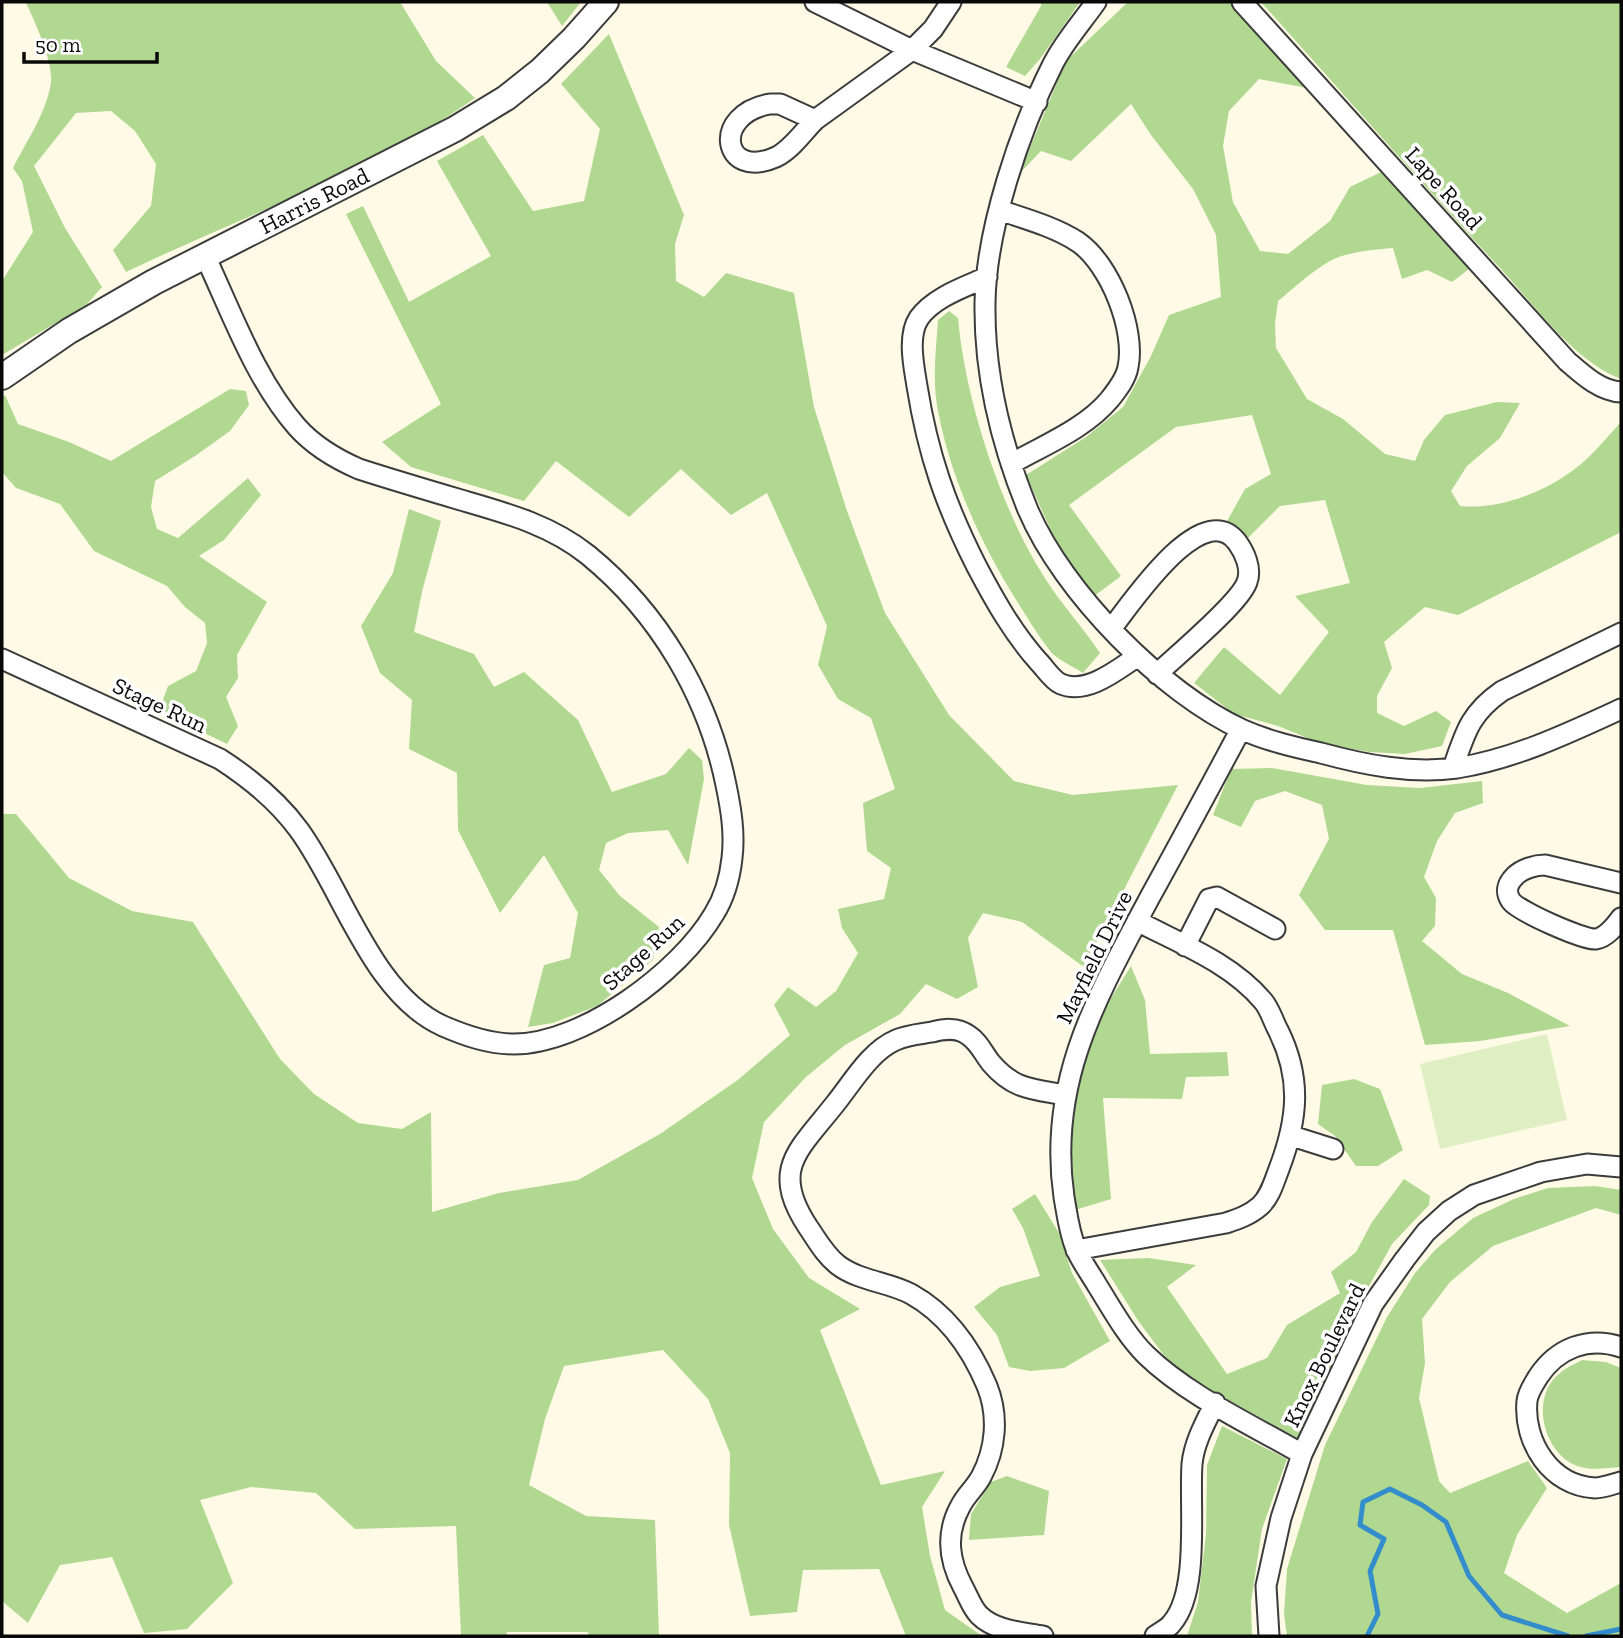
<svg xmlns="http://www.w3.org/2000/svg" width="1623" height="1638" viewBox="0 0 1623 1638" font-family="'Zilla Slab',serif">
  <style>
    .forest { fill: #b0d891 }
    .pitch { fill: #dfefc3 }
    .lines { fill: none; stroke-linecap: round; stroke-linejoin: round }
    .stream { stroke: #338dcc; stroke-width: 5 }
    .minor-casing { stroke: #3c3c3c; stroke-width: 23 }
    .tertiary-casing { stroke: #3c3c3c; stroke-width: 28 }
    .minor { stroke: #fff; stroke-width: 19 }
    .tertiary { stroke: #fff; stroke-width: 24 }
    .labels { text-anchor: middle; stroke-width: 7; stroke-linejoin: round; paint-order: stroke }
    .street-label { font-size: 23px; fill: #090909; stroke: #fff }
  </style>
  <rect width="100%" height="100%" fill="#fffae6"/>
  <path class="forest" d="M 19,2 L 400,2 L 436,61 L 475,98 C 369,173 242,216 126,272 L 113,250 L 151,206 L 156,164 L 135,131 L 111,111 L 76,113 L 34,166 L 65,228 L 102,287 L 86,305 L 2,355 L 2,281 L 33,232 L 22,181 L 13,168 C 26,142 47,112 51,82 C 53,61 35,22 26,3 Z
    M 547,2 L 581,2 L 562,26 Z
    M 1041,2 L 1080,2 L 1040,59 L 1025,76 L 1006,67 L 1041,6 Z
    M 1128,2 L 1230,2 L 1307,88 L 1259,79 L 1229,111 L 1223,146 L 1233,202 L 1260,251 L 1288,254 L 1330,221 L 1350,187 L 1381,172 L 1469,269 L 1452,282 L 1427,270 L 1402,279 L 1393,248 C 1374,250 1350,251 1332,260 C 1313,270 1295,287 1278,301 L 1275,324 L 1276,348 L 1307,399 L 1343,419 L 1385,454 L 1415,461 L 1424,440 L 1445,415 L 1497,402 L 1520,403 L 1500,438 L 1467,466 L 1451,491 L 1460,506 C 1499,510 1545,492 1576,468 C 1593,455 1607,437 1621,422 L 1621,532 L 1458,615 L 1425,607 L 1384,642 L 1392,668 L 1377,696 L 1377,713 L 1404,726 L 1436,711 L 1451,722 L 1442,746 L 1405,754 L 1369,752 L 1320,743 L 1278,726 L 1234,714 L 1194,683 L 1224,647 L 1280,695 L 1329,632 L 1295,596 L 1350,583 L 1325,500 L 1280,506 L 1248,538 L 1226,523 L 1245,489 L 1271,474 L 1252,415 L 1176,427 L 1069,505 L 1121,576 L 1093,597 L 1057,544 L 1026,475 L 1086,437 L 1123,407 L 1151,356 L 1169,315 L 1221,297 L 1216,235 L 1193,189 L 1151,135 L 1131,104 L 1071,161 L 1041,151 L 1019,174 L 1066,61 Z
    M 1261,2 L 1621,2 L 1621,379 C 1575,362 1534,305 1500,268 C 1419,181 1341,91 1261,2 Z
    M 609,34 L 684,215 L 675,244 L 676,281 L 704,297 L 726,273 L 794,293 L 814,407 L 847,511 L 885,613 L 949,715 L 1014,781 L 1073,795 L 1178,785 L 1084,967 L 1022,922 L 983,913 L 968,938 L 978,987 L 957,999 L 926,984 L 900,1014 L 845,1045 L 806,1077 L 764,1122 L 752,1178 L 773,1229 L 809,1278 L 860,1309 L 820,1330 L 881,1485 L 945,1471 L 922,1507 L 930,1556 L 945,1610 L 982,1636 L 906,1636 L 879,1569 L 803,1570 L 797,1612 L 750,1616 L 729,1525 L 730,1453 L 708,1399 L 663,1350 L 564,1366 L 545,1419 L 529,1485 L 586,1516 L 655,1520 L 659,1636 L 589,1636 L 588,1632 L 507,1632 L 506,1636 L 461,1636 L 456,1526 L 355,1529 L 316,1493 L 251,1487 L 200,1500 L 233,1583 L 187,1629 L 144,1633 L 112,1557 L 60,1565 L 28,1623 L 2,1601 L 2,814 L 16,814 L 69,878 L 132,911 L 193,922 L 280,1059 L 314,1094 L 358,1123 L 402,1129 L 431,1112 L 432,1212 L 499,1193 L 578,1180 L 660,1134 L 739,1079 L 790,1035 L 774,1005 L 788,987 L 816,1007 L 836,991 L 858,953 L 842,928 L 838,909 L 884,899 L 891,868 L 867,851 L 863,803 L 895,789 L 871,718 L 838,699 L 818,665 L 827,626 L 767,493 L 731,515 L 681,469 L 629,517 L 556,461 L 524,501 L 411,467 L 382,442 L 441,404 L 346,214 L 363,206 L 409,302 L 491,256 L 437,161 L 483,135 L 533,211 L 584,201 L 600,129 L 561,84 Z
    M 949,311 L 958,318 C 965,398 1000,507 1043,575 C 1060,603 1082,626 1100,653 L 1083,673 C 1073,666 1059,661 1051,652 C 1039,637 1028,619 1018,603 C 981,544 951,479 938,411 C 932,381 936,349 938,320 Z
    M 230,389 L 246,391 L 249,405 L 230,431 L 195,456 L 155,481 L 151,507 L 157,529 L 178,538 L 248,478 L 261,495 L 224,540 L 199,556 L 267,602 L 237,655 L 238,678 L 226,697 L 238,726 L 227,744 L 159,711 L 168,686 L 196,671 L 207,643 L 205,623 L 185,607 L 167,586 L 94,551 L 60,504 L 16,488 L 2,472 L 2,397 L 5,395 L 18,424 L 69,442 L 111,461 Z
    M 409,509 L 441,521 L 422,592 L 414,632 L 474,654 L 494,687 L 524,672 L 578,720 L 612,792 L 666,774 L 689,748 L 702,760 L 704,779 L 688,865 L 668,830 L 628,833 L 606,843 L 599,870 L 620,896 L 659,927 L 653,960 L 597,1006 L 553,1023 L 528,1027 L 544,965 L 570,958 L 578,913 L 544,855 L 500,913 L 458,830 L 457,773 L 409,749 L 412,700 L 380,673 L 361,626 L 393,573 Z
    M 1272,768 L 1367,785 L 1420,788 L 1482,781 L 1483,803 L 1455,813 L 1437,841 L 1424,877 L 1436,898 L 1435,926 L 1422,941 L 1462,974 L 1508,993 L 1570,1026 L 1480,1041 L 1425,1045 L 1393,930 L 1325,930 L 1299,895 L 1329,839 L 1322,805 L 1285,791 L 1255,801 L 1241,827 L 1213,815 L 1231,769 Z
    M 1131,966 L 1145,1000 L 1150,1054 L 1227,1052 L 1229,1076 L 1186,1077 L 1182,1099 L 1103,1098 L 1111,1199 L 1075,1210 L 1070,1123 L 1089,1042 L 1106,1006 Z
    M 1354,1079 L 1380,1089 L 1403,1150 L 1378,1166 L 1356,1166 L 1335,1136 L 1318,1124 L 1322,1085 Z
    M 1404,1179 L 1430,1196 L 1429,1205 L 1392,1244 L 1368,1288 L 1306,1443 L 1217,1394 L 1169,1362 L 1139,1322 L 1100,1260 L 1148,1258 L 1196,1265 L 1167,1287 L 1227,1374 L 1267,1358 L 1287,1325 L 1340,1293 L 1331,1272 L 1356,1252 L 1372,1222 Z
    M 1595,1186 L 1621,1190 L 1621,1215 L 1596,1208 L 1493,1246 L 1450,1282 L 1422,1319 L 1425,1363 L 1419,1398 L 1439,1481 L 1450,1493 L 1528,1461 L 1547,1488 L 1517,1535 L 1504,1573 L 1567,1613 L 1621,1583 L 1621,1636 L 1287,1636 L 1284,1614 L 1287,1569 L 1325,1445 L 1387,1317 L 1415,1273 L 1436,1249 L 1473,1218 L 1514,1199 L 1548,1188 Z
    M 1035,1194 L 1059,1233 L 1072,1273 L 1110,1341 L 1064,1368 L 1030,1371 L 1009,1367 L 997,1335 L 974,1307 L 1000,1287 L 1040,1276 L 1023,1228 L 1012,1209 Z
    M 1582,1360 L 1606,1362 L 1621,1368 L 1621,1467 C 1607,1468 1591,1471 1577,1466 C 1544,1454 1529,1398 1559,1374 C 1565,1368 1575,1364 1582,1360 Z
    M 1222,1426 L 1287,1459 L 1262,1529 L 1251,1602 L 1252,1636 L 1187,1636 L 1198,1602 L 1206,1534 L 1207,1465 Z
    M 1007,1476 L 1049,1491 L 1044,1535 L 969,1540 L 971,1514 L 991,1482 Z"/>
  <path class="pitch" d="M 1547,1034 L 1567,1120 L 1440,1149 L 1420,1064 Z"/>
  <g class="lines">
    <path class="stream" d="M 1367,1636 L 1378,1614 L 1370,1571 L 1384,1539 L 1360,1525 L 1363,1502 L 1390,1489 L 1422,1505 L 1446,1522 L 1469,1576 L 1502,1615 L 1568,1636
      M 1586,1636 L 1621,1629"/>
    <g class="minor-casing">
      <path id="minor" d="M 815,2 L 912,50 L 1037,102
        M 1096,2 C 1082,22 1064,42 1053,64 C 1020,129 986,229 985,303 C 984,374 1001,444 1028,510 C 1063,592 1162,693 1243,730 C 1268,741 1294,747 1321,753 C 1365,765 1410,774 1457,768 C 1514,759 1569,733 1621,709
        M 1242,2 L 1567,361 C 1582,374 1600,391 1621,392
        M 770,104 L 780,104 L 815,120 C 803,132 791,150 776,157 C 722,181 711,114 770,104 Z
        M 815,120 L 912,50 L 933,29 L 951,2
        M 999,210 C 1026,219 1055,227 1078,242 C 1110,264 1136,330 1128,367 C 1126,379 1117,390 1110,399 C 1085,429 1044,445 1011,464
        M 987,277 C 965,287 934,297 919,318 C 907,336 914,367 917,386 C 928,455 946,506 977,567 C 995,601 1013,633 1038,661 C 1045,668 1052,680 1061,684 C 1087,695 1117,670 1138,656
        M 1111,629 C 1131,604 1202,496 1237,542 C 1245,553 1252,569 1247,582 C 1240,603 1176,656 1157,674
        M 2,659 L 220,759 C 251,779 278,801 299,830 C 343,890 372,994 443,1026 C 466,1036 489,1044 514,1044 C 583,1044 680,972 714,914 C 724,898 730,877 732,858 C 735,833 731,809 726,785 C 708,696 659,613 588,555 C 551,525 506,513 461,500 C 427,490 393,480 359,469 C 336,459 314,446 297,427 C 255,379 232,313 205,256
        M 1241,729 C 1211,785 1181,841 1150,897 C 1098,995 1047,1081 1064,1197 C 1067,1214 1069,1232 1076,1249 C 1081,1261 1090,1273 1097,1285 C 1112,1309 1126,1335 1146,1355 C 1187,1395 1252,1425 1302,1454
        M 1453,768 C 1465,733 1470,713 1502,691 L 1621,633
        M 1621,883 L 1545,865 C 1535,865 1522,869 1515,876 C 1507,884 1505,892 1511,901 C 1518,911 1583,940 1596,939 C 1607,937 1615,926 1621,918
        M 1185,946 L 1209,899 L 1217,897 L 1275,929
        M 1292,1136 L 1333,1149
        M 1076,1250 L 1226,1223 C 1238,1219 1250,1215 1260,1206 C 1270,1197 1274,1182 1279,1169 C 1298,1119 1302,1078 1278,1030 C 1273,1021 1270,1009 1263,1001 C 1231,963 1181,944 1137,921
        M 1621,1347 C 1588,1336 1557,1348 1538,1377 C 1534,1384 1528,1392 1527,1401 C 1523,1442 1551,1486 1595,1488 C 1603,1488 1613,1484 1621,1482
        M 1043,1636 C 1021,1632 995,1631 979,1615 C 972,1608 968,1596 963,1587 C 949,1561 945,1535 960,1507 C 965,1496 975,1488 981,1477 C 996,1449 999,1416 987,1386 C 971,1348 947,1314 911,1294 C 889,1282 859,1281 838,1265 C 825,1255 817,1240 808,1227 C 770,1169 798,1151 835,1104 C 852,1083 870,1051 896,1040 C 907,1035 921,1034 932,1032 C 944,1029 957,1027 968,1035 C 979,1042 983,1053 991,1063 C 1014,1090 1033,1089 1065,1095
        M 1155,1636 C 1160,1632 1168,1629 1172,1623 C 1200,1591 1189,1506 1192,1464 C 1194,1443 1205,1423 1215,1403
        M 1269,1636 L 1266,1586 L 1281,1518 L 1302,1454 L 1373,1304 L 1405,1259 L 1426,1232 L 1449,1211 L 1474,1195 L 1541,1172 L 1587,1164 L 1621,1167"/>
    </g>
    <g class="tertiary-casing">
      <g id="tertiary">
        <path id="s1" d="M 2,377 L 69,331 L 154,282 L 455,129 L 506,98 L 540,71 L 574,38 L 606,2"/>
      </g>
    </g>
    <use href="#minor" class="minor"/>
    <use href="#tertiary" class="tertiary"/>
  </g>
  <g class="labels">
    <g class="street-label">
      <text transform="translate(1444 188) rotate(48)" y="8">Lape Road</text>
      <text dy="8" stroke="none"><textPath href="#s1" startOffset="359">Harris Road</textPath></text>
      <text transform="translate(160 705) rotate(25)" y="8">Stage Run</text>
      <text transform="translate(643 952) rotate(-42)" y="8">Stage Run</text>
      <text transform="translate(1094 957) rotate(-64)" y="8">Mayfield Drive</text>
      <text transform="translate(1324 1355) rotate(-64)" y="8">Knox Boulevard</text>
    </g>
  </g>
  <rect width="1623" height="1638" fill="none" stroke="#090909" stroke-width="7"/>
  <path d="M24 52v10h133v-10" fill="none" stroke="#090909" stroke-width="3.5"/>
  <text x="35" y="52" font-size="21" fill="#090909" stroke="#ffffff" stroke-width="5" paint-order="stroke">50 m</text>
</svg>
